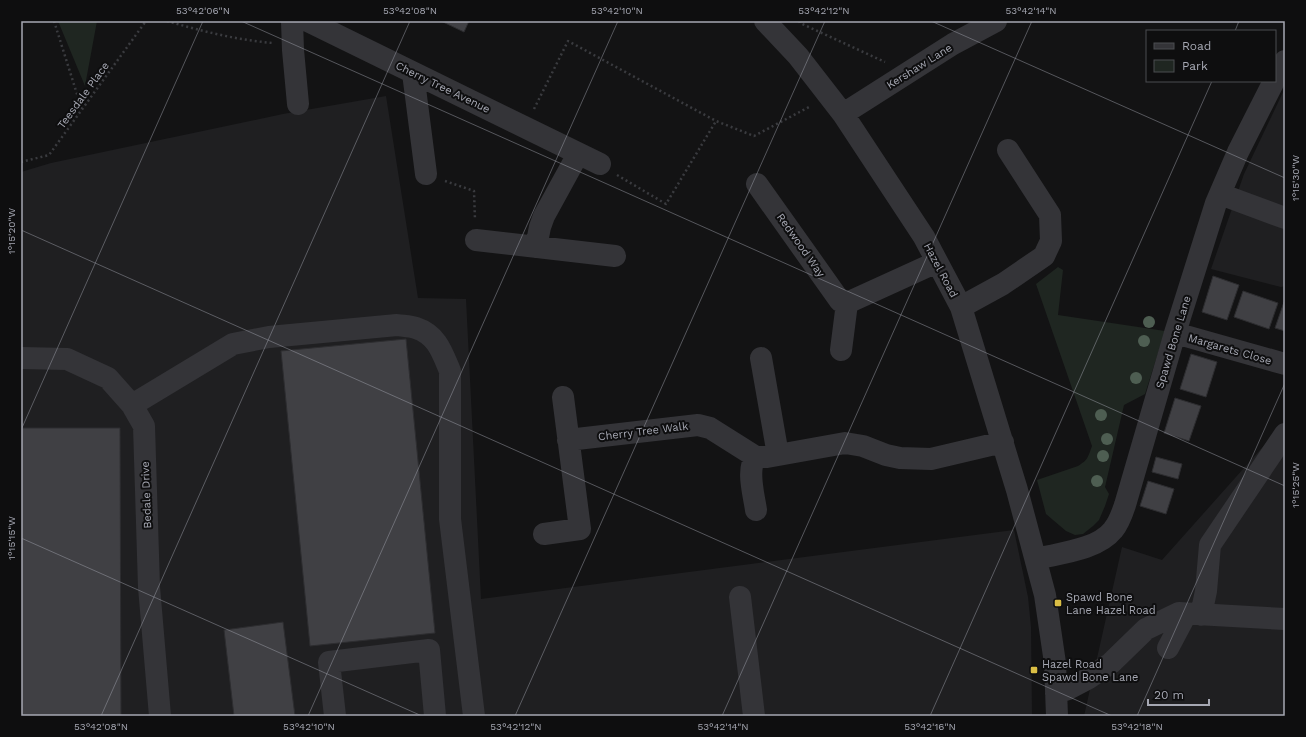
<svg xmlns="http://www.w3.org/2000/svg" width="1306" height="737" viewBox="0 0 1306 737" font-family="'Work Sans',sans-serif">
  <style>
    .built { fill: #1f1f21 }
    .green { fill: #1f2621 }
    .building { fill: #404044; stroke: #2d2d30 }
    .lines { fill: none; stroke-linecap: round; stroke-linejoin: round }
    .path { stroke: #3a3b3f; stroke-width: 2.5; stroke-dasharray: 2 3; stroke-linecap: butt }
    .minor { stroke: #343438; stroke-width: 22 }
    .tree { fill: #4e5e52 }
    .ticks { fill: none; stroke: #a6a8b3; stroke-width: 1; stroke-opacity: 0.45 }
    .poi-dot { fill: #dabe45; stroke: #0e0e0f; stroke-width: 1.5 }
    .labels { text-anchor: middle; stroke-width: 4; stroke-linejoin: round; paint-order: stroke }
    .street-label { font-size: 11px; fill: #a6a8b3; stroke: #0e0e0f }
    .poi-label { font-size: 11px; fill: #a6a8b3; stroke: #0e0e0f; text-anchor: start }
    .neatline { fill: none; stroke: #a6a8b3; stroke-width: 1.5 }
    .ticks-label { font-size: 10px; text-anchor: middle; fill: #a6a8b3 }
  </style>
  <rect width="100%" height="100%" fill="#131314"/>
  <path class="built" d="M 1285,88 L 1285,286 L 1281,287 L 1211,269 L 1244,174 Z
    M 386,96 L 418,298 L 466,299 L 481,599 L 1014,530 L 1028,597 L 1031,627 L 1032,716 L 21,716 L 21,172 L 51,163 L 283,114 Z
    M 1285,422 L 1285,716 L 1084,716 L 1122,547 L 1162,560 Z"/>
  <path class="green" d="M 58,21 L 97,21 L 85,86 Z
    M 1058,267 L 1063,270 L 1058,315 L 1165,331 L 1145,394 L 1124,405 L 1105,487 L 1109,494 L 1105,506 L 1099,520 L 1093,526 L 1083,534 L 1075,535 L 1066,531 L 1046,514 L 1037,480 L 1078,466 C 1088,460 1088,457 1092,446 L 1036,284 Z"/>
  <path class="building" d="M 441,21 L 469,21 L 464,32 Z
    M 1213,276 L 1239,285 L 1227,320 L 1202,312 Z
    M 1243,291 L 1278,303 L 1269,329 L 1234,317 Z
    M 1284,302 L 1285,303 L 1285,331 L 1275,328 Z
    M 406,339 L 435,633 L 310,646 L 281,351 Z
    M 1191,354 L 1217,362 L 1206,397 L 1180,389 Z
    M 1175,398 L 1201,406 L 1189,441 L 1164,433 Z
    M 21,428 L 120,428 L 121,716 L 21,716 Z
    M 1156,457 L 1182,464 L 1178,479 L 1152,472 Z
    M 1148,481 L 1174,489 L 1166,514 L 1140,506 Z
    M 283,622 L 295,716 L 234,716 L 224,630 Z"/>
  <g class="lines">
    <path class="path" d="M 54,21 L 82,110
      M 167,21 C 201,31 237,40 273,43
      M 799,21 L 800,23 L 885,62
      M 534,109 L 568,41 L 716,121 L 754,136 L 811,106
      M 21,162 L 49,155 L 146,21
      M 617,175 L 666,204 L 716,121
      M 445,181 L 474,191 L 475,220"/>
    <path class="minor" d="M 292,21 L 293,50 L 298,104
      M 308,21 L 600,164
      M 765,21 L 798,56 L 843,114 L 924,237 L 961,307 L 1017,490 L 1045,595 L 1055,663 L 1057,716
      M 413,73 L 426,174
      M 1275,80 L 1285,61
      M 843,114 L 953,44 L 996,21
      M 757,184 L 840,301 L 847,303 L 937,262
      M 1220,194 L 1285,218
      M 476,240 L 615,256
      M 536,247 L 540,227 L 544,216 L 578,154
      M 961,307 L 1003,284 L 1044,256 L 1051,241 L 1050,215 L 1008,150
      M 1175,333 L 1285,364
      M 841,350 L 847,303
      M 21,358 L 67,359 L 108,378 L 132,405 L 144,426 L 149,587 L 160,716
      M 761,358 L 778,455
      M 132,405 L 233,344 L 269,337 L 397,325 C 403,326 410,326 416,328 C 437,335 442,352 450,371 L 450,519 L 474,716
      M 568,440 L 698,425 L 710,428 L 756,457
      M 756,510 C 754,495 746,469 756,457 L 767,457 L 845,443 L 863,446 L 886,455 L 900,458 L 931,459 L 1003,442
      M 544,534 L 580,529 L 563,397
      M 1036,559 C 1060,553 1097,550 1113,530 C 1119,523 1122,514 1125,505 L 1175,333 L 1216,203 L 1238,152 L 1274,81
      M 740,597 L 754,716
      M 1201,615 L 1206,591 L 1210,545 L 1285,434
      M 1168,648 L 1186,614
      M 1056,693 L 1068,689 L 1089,678 L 1111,663 L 1146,629 L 1179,613 L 1285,619
      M 335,716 L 329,662 L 429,650 L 435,716"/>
  </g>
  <g class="tree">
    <circle cx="1149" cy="322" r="6"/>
    <circle cx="1144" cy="341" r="6"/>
    <circle cx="1136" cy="378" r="6"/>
    <circle cx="1101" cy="415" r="6"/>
    <circle cx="1107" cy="439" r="6"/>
    <circle cx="1103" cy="456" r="6"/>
    <circle cx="1097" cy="481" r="6"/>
  </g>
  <path class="ticks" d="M 241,21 L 1285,486M 931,21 L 1285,178M 1235,31 L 1239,21M 21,230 L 1112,716M 21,430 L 203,21M 21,538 L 422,716M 101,716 L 410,21M 308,716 L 618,21M 515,716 L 825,21M 722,716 L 1032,21M 930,716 L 1212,81M 1137,716 L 1285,383"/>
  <g class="poi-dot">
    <rect x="1054" y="599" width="8" height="8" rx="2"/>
    <rect x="1030" y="666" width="8" height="8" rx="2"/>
  </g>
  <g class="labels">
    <g class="street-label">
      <text transform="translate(919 66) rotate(-32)" y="4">Kershaw Lane</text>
      <text transform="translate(443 87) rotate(26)" y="4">Cherry Tree Avenue</text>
      <text transform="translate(83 95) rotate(-54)" y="4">Teesdale Place</text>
      <text transform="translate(801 245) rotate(55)" y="4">Redwood Way</text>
      <text transform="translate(941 270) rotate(62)" y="4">Hazel Road</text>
      <text transform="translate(1173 342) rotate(-73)" y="4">Spawd Bone Lane</text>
      <text transform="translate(1230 349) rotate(16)" y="4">Margarets Close</text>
      <text transform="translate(643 431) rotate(-7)" y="4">Cherry Tree Walk</text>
      <text transform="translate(146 495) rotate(-92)" y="4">Bedale Drive</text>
    </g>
    <g class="poi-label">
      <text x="1066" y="601">Spawd Bone<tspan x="1066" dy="13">Lane Hazel Road</tspan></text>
      <text x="1042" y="668">Hazel Road<tspan x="1042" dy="13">Spawd Bone Lane</tspan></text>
    </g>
  </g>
  <rect width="1306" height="737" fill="none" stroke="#0e0e0f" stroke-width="44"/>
  <rect x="1146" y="30" width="130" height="52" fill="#0e0e0f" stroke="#4b4c51"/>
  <rect x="1154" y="43" width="20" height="6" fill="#343438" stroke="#4b4c51"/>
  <text x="1182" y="50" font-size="12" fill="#a6a8b3">Road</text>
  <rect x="1154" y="60" width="20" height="12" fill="#1f2621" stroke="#4b4c51"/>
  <text x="1182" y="70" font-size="12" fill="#a6a8b3">Park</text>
  <path d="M1148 699v6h61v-6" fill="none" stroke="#a6a8b3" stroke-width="2"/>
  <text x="1154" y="699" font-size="12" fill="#a6a8b3" stroke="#0e0e0f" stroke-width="3" paint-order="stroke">20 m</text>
  <rect x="22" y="22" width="1262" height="693" class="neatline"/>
  <g class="ticks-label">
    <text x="203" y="14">53°42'06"N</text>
    <text x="410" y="14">53°42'08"N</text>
    <text x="617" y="14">53°42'10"N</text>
    <text x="824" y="14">53°42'12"N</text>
    <text x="1031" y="14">53°42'14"N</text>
    <text transform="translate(1295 178) rotate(-90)" y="4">1°15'30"W</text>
    <text transform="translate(11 231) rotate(-90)" y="4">1°15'20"W</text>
    <text transform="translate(1295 485) rotate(-90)" y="4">1°15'25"W</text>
    <text transform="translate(11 538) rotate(-90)" y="4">1°15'15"W</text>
    <text x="101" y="730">53°42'08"N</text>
    <text x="309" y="730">53°42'10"N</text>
    <text x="516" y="730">53°42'12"N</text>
    <text x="723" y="730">53°42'14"N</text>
    <text x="930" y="730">53°42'16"N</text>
    <text x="1137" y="730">53°42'18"N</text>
  </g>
</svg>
